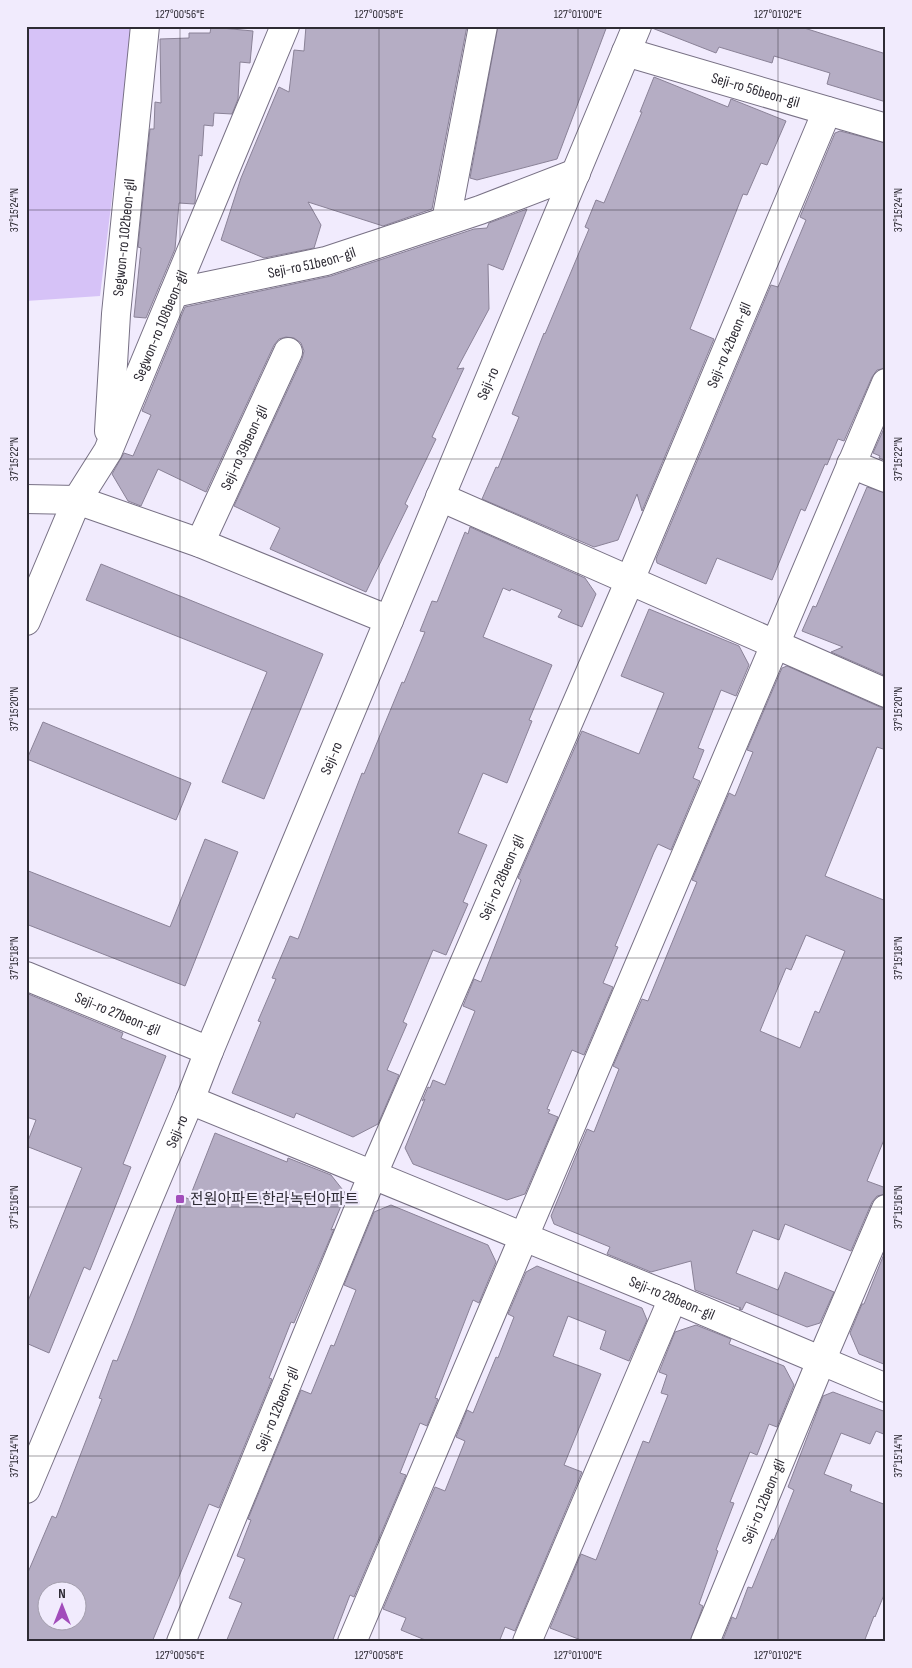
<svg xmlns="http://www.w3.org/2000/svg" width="912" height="1668" viewBox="0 0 912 1668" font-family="'Sofia Sans Condensed','Noto Sans KR',sans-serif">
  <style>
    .green { fill: #d6c2f7 }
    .building { fill: #b5adc4; stroke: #8a8297; fill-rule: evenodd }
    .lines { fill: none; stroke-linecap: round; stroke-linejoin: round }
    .minor-casing { stroke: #787185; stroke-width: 30 }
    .minor { stroke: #fff; stroke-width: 28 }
    .ticks { fill: none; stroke: #2e2b34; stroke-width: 1; stroke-opacity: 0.45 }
    .poi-dot { fill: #a24dbb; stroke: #f1ebfd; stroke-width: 2 }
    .labels { text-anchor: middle; stroke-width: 4.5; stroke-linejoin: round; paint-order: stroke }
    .street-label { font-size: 15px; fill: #2e2b34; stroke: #f1ebfd }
    .poi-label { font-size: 15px; fill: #2e2b34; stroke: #f1ebfd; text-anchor: start }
    .neatline { fill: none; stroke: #2e2b34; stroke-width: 2 }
    .ticks-label { font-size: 12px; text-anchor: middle; fill: #2e2b34 }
  </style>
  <rect width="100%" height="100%" fill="#f1ebfd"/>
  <path class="green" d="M 26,26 L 133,26 L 100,296 L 26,301 Z"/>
  <path class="building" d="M 306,26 L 467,26 L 432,209 L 383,226 L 308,202 L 321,225 L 314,248 L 264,258 L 221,240 L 241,178 L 279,87 L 289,92 L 294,50 L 304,51 Z
    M 498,26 L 607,26 L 557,159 L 477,180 L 470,178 Z
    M 652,26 L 798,26 L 886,54 L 886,102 L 827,84 L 830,73 L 774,56 L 772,63 L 719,47 L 716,53 L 652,28 Z
    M 211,27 L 253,31 L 250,63 L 240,62 L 238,99 L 232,114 L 214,113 L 213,126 L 204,125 L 202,156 L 199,155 L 195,202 L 194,204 L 179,203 L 175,249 L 146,318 L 134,317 L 141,248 L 138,247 L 150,129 L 154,129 L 155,102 L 161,103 L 160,39 L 189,38 L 189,33 L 210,33 Z
    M 654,77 L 728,107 L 731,99 L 786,121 L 767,165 L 761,163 L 747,195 L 743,194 L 690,329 L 714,339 L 642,511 L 637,494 L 618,540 L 594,547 L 482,499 L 496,467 L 498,468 L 519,417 L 512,414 L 544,333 L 545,334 L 589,229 L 585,227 L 596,200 L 604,203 L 642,112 L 640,112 Z
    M 840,131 L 886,143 L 886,368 L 877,370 L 872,377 L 844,441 L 838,439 L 827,465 L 825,464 L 805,511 L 801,509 L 772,580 L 717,558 L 706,584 L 657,563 L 656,559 L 771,285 L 778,287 L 806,220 L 800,217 L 835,133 Z
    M 527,209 L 503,270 L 488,264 L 489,309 L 457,369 L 464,368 L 432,437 L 436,439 L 405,504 L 408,506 L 366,592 L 270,549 L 280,528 L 234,506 L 302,359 L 304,351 L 301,343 L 294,338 L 286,337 L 279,339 L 274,345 L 206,492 L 158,469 L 141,506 L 128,501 L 112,474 L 124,453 L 133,456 L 151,415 L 142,411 L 185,307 L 331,276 L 474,229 L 487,228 L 489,223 Z
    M 886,424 L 886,461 L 879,458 L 880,456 L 873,453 Z
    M 867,487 L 886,493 L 886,676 L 831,652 L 843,647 L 802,631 L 813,606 L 816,607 Z
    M 470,527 L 585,578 L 596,594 L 582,627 L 558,617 L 562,610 L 511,589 L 510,591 L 503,588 L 483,637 L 552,665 L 529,720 L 532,721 L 507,783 L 483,773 L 458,833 L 487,845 L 463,902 L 468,904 L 446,955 L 433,950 L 403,1022 L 407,1024 L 387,1070 L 399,1075 L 378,1124 L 353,1137 L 296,1113 L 294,1118 L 232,1093 L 261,1022 L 258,1021 L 276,979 L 272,978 L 290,936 L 298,939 L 362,773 L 364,774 L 402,682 L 404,683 L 425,632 L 420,631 L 432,601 L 437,602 L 465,532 L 468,534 Z
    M 101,564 L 323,654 L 264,799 L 222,782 L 267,672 L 86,600 Z
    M 649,609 L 739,646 L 749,665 L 736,696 L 721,690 L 698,748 L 704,750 L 693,778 L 700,781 L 671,850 L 658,844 L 654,852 L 615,946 L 618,947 L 603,983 L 613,987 L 584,1055 L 572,1050 L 547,1109 L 550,1110 L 548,1113 L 558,1117 L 525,1194 L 507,1200 L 413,1164 L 405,1148 L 425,1099 L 422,1101 L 428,1087 L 430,1088 L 433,1080 L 445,1085 L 475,1011 L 463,1006 L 474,979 L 481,982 L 521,880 L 518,878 L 582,731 L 639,754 L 664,693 L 621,676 Z
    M 787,666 L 880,707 L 886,708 L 886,750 L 877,747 L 825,876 L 886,901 L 886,1135 L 867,1181 L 886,1188 L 886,1194 L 877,1196 L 872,1202 L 851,1251 L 785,1224 L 779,1240 L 753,1230 L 736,1273 L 778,1290 L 785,1272 L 834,1292 L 820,1323 L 807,1327 L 746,1302 L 742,1310 L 739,1309 L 741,1308 L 695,1290 L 691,1261 L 651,1272 L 607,1254 L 610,1247 L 554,1224 L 551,1216 L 587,1129 L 594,1132 L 619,1069 L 613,1066 L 642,999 L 648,1001 L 697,882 L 692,880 L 729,793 L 735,796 L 753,752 L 747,750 L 782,668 ZM 806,935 L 845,951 L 819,1013 L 815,1011 L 800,1048 L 760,1031 L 786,968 L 791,970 Z
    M 43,722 L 191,783 L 176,820 L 27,759 Z
    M 205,839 L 238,852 L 185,986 L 26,924 L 26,870 L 170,927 Z
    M 26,993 L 123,1033 L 121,1038 L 166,1056 L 123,1164 L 131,1167 L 90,1270 L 84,1267 L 49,1353 L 26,1343 L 26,1306 L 82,1168 L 26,1146 L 36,1120 L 26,1117 Z
    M 215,1133 L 287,1162 L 288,1158 L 331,1175 L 346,1194 L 331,1230 L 334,1229 L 294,1323 L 291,1322 L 269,1378 L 272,1379 L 219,1508 L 209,1504 L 152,1642 L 26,1642 L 26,1577 L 52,1516 L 56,1518 L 102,1399 L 99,1398 L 113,1360 L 117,1361 L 133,1321 L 181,1196 L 189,1199 ZM 48,1590 L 78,1590 L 78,1620 L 48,1620 Z
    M 391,1205 L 488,1245 L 496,1262 L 479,1303 L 473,1300 L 435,1398 L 438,1399 L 427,1426 L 420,1423 L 400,1473 L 406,1475 L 354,1597 L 350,1595 L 332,1642 L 226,1642 L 242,1603 L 229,1598 L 245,1559 L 237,1556 L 251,1520 L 248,1519 L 301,1390 L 311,1394 L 331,1345 L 334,1346 L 356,1290 L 344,1285 L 374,1212 Z
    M 886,1249 L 886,1365 L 859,1354 L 850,1333 L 862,1304 L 864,1304 Z
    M 537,1266 L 642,1308 L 647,1320 L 629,1361 L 600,1349 L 606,1331 L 568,1316 L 553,1356 L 601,1374 L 564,1465 L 582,1472 L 515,1631 L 505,1627 L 499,1642 L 430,1642 L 401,1630 L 406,1618 L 383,1609 L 435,1487 L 445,1491 L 465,1441 L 456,1437 L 467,1410 L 473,1413 L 496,1357 L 498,1358 L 514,1317 L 508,1314 L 526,1272 Z
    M 696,1325 L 731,1339 L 729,1344 L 784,1366 L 794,1385 L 777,1427 L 769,1424 L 757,1455 L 750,1452 L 730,1502 L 734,1503 L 716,1550 L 718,1551 L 699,1604 L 703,1606 L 690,1642 L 586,1642 L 550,1628 L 581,1554 L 596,1560 L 643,1441 L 649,1443 L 668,1395 L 661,1393 L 667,1375 L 659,1372 L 675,1332 Z
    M 833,1392 L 886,1412 L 886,1435 L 876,1431 L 870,1444 L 841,1433 L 824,1474 L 852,1485 L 850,1491 L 886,1505 L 886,1590 L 875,1617 L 874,1616 L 864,1642 L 722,1642 L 732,1617 L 736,1619 L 748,1587 L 752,1588 L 772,1539 L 774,1540 L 794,1490 L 788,1487 L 823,1396 Z"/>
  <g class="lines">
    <g class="minor-casing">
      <g id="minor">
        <path id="s1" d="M 626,52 L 886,128"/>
        <path d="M 446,221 L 483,26"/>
        <path id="s2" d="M 174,293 L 326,261 L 480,210 L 576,173"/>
        <path id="s3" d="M 109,431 L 116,314 L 145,26"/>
        <path d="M 851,464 L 886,478"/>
        <path d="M 440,497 L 886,693"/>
        <path d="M 26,499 L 77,500 L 200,543 L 389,620"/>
        <path id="s4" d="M 200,543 L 288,352"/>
        <path id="s5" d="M 26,621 L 77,500 L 108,451 L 285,26"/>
        <path id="s6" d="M 26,976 L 209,1051"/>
        <path id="s7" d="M 190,1100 L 673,1298 L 886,1388"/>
        <path id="s8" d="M 26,1489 L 190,1100 L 209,1051 L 637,26"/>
        <path id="s9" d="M 181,1642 L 373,1174 L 630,580 L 827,111"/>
        <path d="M 352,1642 L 886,383"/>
        <path d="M 527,1642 L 673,1298"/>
        <path id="s10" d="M 705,1642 L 821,1361 L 886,1209"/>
      </g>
    </g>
    <use href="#minor" class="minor"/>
  </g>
  <path class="ticks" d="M 180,26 L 180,1642M 379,26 L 379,1642M 578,26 L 578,1642M 778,26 L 778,1642M 26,210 L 886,210M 26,459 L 886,459M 26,709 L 886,709M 26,958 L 886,958M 26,1207 L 886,1207M 26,1456 L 886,1456"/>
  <rect class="poi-dot" x="175" y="1194" width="10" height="10" rx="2.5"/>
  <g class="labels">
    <g class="street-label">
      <text dy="5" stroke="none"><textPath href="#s1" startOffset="135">Seji-ro 56beon-gil</textPath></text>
      <text dy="5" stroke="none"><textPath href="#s3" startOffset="194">Segwon-ro 102beon-gil</textPath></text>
      <text dy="5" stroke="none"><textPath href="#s2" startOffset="141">Seji-ro 51beon-gil</textPath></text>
      <text dy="5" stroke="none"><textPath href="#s5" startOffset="325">Segwon-ro 108beon-gil</textPath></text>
      <text dy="5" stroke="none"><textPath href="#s9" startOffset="1408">Seji-ro 42beon-gil</textPath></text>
      <text dy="5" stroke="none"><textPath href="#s8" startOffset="1198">Seji-ro</textPath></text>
      <text dy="5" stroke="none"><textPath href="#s4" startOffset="105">Seji-ro 39beon-gil</textPath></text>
      <text dy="5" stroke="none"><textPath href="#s8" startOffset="792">Seji-ro</textPath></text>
      <text dy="5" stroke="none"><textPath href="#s9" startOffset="829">Seji-ro 28beon-gil</textPath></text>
      <text dy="5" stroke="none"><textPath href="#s6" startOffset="99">Seji-ro 27beon-gil</textPath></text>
      <text dy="5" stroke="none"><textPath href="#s8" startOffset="388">Seji-ro</textPath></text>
      <text dy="5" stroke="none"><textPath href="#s7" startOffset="521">Seji-ro 28beon-gil</textPath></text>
      <text dy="5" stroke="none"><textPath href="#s9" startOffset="252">Seji-ro 12beon-gil</textPath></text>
      <text dy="5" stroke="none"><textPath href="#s10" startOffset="152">Seji-ro 12beon-gil</textPath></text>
    </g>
    <g class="poi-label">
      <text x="190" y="1204">전원아파트.한라녹턴아파트</text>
    </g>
  </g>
  <rect width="912" height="1668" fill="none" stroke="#f1ebfd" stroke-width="55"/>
  <g transform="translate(62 1606)"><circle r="24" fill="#f1ebfd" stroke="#a39ead"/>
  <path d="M0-4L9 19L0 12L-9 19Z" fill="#a24dbb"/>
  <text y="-8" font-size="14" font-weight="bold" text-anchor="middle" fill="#2e2b34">N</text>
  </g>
  <rect x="28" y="28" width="856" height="1612" class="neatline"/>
  <g class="ticks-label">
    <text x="180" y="18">127°00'56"E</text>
    <text x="379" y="18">127°00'58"E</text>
    <text x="578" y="18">127°01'00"E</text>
    <text x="778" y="18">127°01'02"E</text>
    <text transform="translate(14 210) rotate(-90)" y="4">37°15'24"N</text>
    <text transform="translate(898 210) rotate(-90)" y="4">37°15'24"N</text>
    <text transform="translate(14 459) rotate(-90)" y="4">37°15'22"N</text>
    <text transform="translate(898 459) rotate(-90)" y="4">37°15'22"N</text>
    <text transform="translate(14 709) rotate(-90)" y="4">37°15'20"N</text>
    <text transform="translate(898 709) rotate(-90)" y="4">37°15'20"N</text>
    <text transform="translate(14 958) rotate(-90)" y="4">37°15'18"N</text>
    <text transform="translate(898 958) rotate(-90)" y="4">37°15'18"N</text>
    <text transform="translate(14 1207) rotate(-90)" y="4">37°15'16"N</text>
    <text transform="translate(898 1207) rotate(-90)" y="4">37°15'16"N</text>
    <text transform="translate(14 1456) rotate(-90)" y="4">37°15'14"N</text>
    <text transform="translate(898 1456) rotate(-90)" y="4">37°15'14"N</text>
    <text x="180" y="1659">127°00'56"E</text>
    <text x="379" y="1659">127°00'58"E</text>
    <text x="578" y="1659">127°01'00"E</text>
    <text x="778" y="1659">127°01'02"E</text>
  </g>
</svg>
